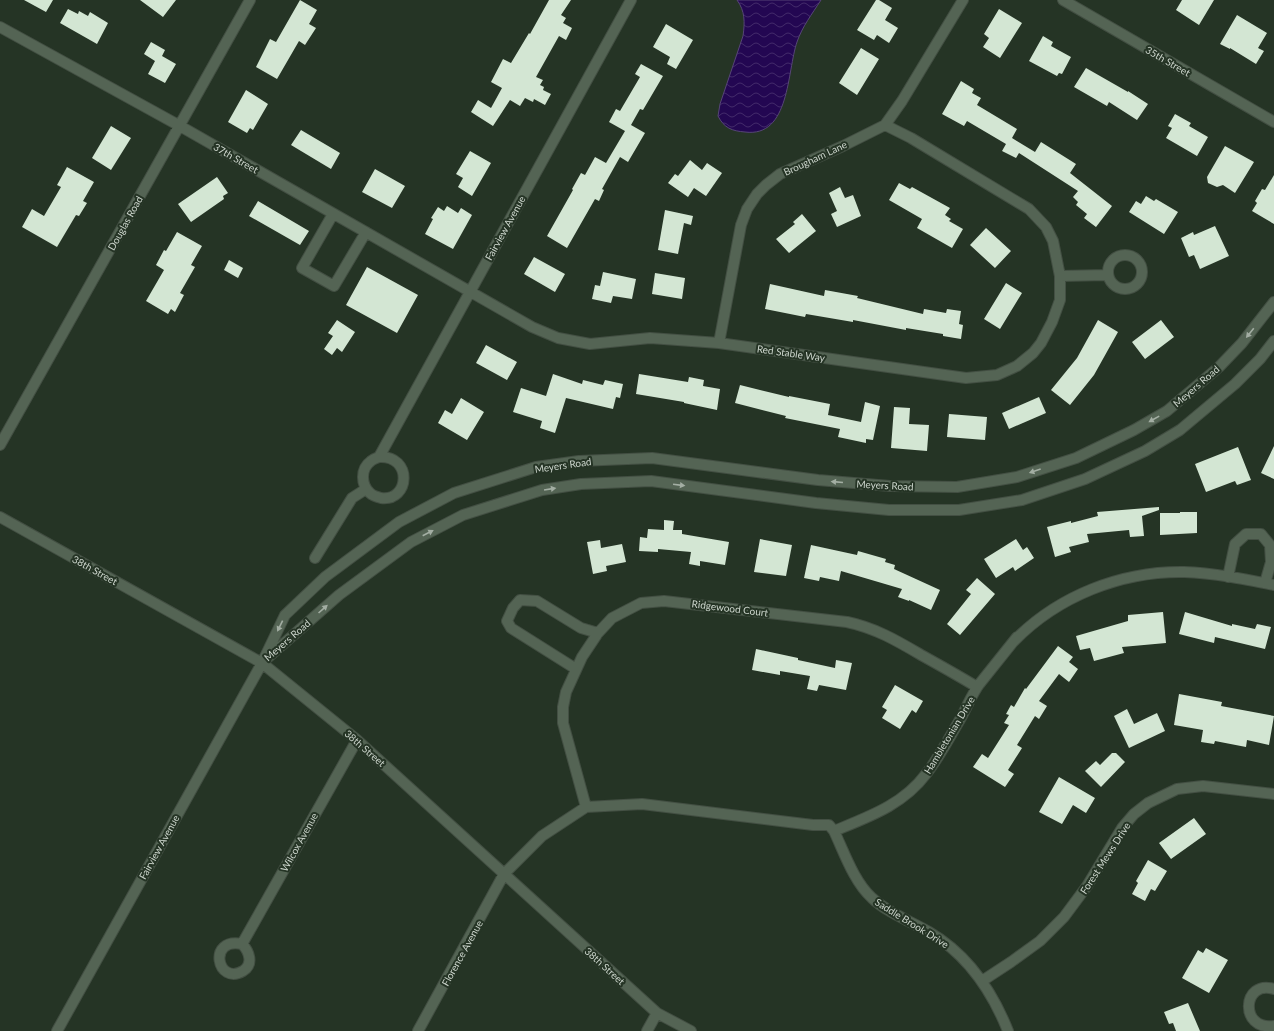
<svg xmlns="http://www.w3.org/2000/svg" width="1274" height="1031" viewBox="0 0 1274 1031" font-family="Lato,sans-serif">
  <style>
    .water { fill: url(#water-waves); stroke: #564577 }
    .building { fill: #d3e6d3 }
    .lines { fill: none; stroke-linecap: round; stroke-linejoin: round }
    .minor-casing { stroke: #434f43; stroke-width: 12 }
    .minor { stroke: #546454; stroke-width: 10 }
    .oneway { fill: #a3aea3 }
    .labels { text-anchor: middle; stroke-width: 4; stroke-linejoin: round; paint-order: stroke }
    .street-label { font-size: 10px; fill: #cdd6cd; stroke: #253425 }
  </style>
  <defs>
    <pattern id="water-waves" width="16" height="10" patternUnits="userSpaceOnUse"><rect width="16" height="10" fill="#230752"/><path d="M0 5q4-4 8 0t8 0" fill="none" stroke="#422a6a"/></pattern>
  </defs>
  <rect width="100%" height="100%" fill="#253425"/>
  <path class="water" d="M 737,0 L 821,0 C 812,14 802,27 797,42 C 787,71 790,138 745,132 C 732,131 724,128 718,116 L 720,104 L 743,36 C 745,22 745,11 737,0 Z"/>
  <path class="building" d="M 24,0 L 53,0 L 46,12 Z
    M 140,0 L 176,0 L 163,17 Z
    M 300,0 L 317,10 L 309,24 L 316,28 L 305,45 L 299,41 L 277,79 L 256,67 L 270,39 L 276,42 Z
    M 549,0 L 571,0 L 561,15 L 566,18 L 563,23 L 572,28 L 566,40 L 559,36 L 536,77 L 543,80 L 540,85 L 544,87 L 543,90 L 551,94 L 545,105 L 534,99 L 533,102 L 525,98 L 520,106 L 510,100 L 493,126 L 471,112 L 478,100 L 491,108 L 502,88 L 491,82 L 503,59 L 511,63 L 529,33 L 530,34 Z
    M 876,0 L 879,0 L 892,8 L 885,20 L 898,28 L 889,43 L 877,35 L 874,40 L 857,30 Z
    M 1182,0 L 1214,0 L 1199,25 L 1176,10 Z
    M 68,9 L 78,14 L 79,11 L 88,16 L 90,12 L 108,23 L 97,44 L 60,23 Z
    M 999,9 L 1022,23 L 1000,58 L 983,47 L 989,38 L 984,34 Z
    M 1237,15 L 1267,33 L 1258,48 L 1264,51 L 1256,64 L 1230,48 L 1230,49 L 1220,44 Z
    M 666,24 L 693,40 L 676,69 L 667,64 L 670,57 L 653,47 Z
    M 1043,36 L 1053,42 L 1051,46 L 1071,57 L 1062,74 L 1059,73 L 1057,76 L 1029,61 Z
    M 151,42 L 165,50 L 162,56 L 176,64 L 165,83 L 148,74 L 155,61 L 144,54 Z
    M 861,48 L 879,59 L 857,95 L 839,83 Z
    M 641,64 L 663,76 L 643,110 L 640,109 L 631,125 L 645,133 L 628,162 L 620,157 L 602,189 L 604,190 L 599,201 L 595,199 L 567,248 L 547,236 L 573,190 L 572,189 L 581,173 L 585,175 L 595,157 L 606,163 L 625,131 L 609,122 L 616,109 L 620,111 L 640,77 L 635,74 Z
    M 1086,68 L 1128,92 L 1128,91 L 1148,104 L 1137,120 L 1109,102 L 1107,106 L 1074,87 Z
    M 961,81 L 974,89 L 972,93 L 981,98 L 977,105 L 1017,129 L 1012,138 L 1035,152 L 1041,142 L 1076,164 L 1070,173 L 1112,206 L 1096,227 L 1084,218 L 1087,214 L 1076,205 L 1078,202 L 1073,197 L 1078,191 L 1019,153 L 1016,158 L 1002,151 L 1006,144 L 967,121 L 964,126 L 942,114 Z
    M 246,90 L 268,104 L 253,130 L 250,128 L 247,133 L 228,122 Z
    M 1175,114 L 1191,123 L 1189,126 L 1208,137 L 1197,156 L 1166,138 L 1172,128 L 1168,126 Z
    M 111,126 L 131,138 L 111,170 L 92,158 Z
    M 301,130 L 340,153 L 331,169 L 291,145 Z
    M 1225,146 L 1254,162 L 1235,193 L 1223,185 L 1217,187 L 1208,183 L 1207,177 Z
    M 470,151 L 491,163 L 472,196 L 458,187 L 463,178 L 456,174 Z
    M 690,160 L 702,170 L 707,163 L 722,173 L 706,196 L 694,188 L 688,197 L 668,183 L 675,174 L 678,176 Z
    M 67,167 L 94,182 L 83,201 L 87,203 L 79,216 L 76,215 L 57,247 L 22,227 L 32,209 L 44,216 L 61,187 L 57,185 Z
    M 375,169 L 405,186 L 392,208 L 362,192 Z
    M 1274,175 L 1274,224 L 1252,211 L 1257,203 L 1255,201 L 1262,189 L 1265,190 Z
    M 217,177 L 228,193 L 223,196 L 224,199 L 191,222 L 178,204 Z
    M 899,183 L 910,189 L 912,187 L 950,208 L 945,215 L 951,219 L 949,221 L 963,229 L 952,248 L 917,228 L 922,219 L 889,200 Z
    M 840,187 L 845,198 L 853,195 L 861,216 L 837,227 L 831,214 L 837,211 L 829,193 Z
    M 1146,196 L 1154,201 L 1156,199 L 1178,212 L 1164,234 L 1129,212 L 1136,201 L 1141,204 Z
    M 258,201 L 309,231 L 300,245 L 249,216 Z
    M 447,206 L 458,213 L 461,208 L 472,215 L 453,249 L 425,234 L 433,219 L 431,218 L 438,207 L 444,211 Z
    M 665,210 L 693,216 L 691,225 L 684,223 L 678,254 L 658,250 Z
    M 802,214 L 816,231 L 789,253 L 776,239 L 795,224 L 793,222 Z
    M 1215,226 L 1229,256 L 1200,269 L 1194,255 L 1189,257 L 1181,238 L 1193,232 L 1194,235 Z
    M 986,228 L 1011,251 L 995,268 L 970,245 Z
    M 177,232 L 202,246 L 191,265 L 195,267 L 180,293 L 184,295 L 175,312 L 171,309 L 168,314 L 146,301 L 164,270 L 156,265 L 164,250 L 166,251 Z
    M 534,257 L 565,274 L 555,292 L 524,274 Z
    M 229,260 L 243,268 L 238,278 L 224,270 Z
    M 367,267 L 418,295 L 397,333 L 346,305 Z
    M 603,272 L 636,279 L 632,299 L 613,296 L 611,303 L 592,299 L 595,285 L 600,286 Z
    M 655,273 L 685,278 L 682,299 L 652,294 Z
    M 1006,283 L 1022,293 L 1000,329 L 984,319 Z
    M 770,284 L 824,296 L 825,290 L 858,296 L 857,298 L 923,314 L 924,309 L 946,313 L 947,309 L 961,311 L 959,324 L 963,325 L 961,339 L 943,336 L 943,334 L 906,328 L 906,330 L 853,320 L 853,322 L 806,314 L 805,317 L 765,309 Z
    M 337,320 L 355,332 L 342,352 L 337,348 L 332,355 L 324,349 L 333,336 L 328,333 Z
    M 1098,320 L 1118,332 L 1094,375 L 1070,405 L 1051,390 L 1077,358 Z
    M 1161,320 L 1174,337 L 1145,359 L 1132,342 Z
    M 486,345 L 517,362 L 507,380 L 476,363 Z
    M 553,374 L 582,384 L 583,380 L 603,385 L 605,380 L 623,384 L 620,398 L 616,397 L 613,409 L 566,398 L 555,433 L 540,428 L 542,421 L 513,412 L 521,388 L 546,396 Z
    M 639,374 L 688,382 L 689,377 L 704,380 L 703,386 L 720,389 L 717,410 L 684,403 L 684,402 L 636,394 Z
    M 740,385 L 789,397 L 789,396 L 830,404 L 828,415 L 861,422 L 865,402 L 880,406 L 873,440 L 866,439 L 866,443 L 838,437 L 840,429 L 785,418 L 786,416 L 735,403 Z
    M 1039,397 L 1046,413 L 1009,429 L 1002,413 Z
    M 461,398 L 484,412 L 467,440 L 438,423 L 445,410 L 452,414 Z
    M 894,407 L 910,408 L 909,424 L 929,425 L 927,451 L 891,448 Z
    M 949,414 L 987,417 L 985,440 L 947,437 Z
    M 1274,446 L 1274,479 L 1261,473 Z
    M 1238,447 L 1251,480 L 1237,485 L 1235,481 L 1206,492 L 1195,464 Z
    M 1159,507 L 1159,510 L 1142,516 L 1144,536 L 1130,537 L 1129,530 L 1087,534 L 1089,542 L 1069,547 L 1071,552 L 1055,557 L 1047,527 L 1071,521 L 1071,523 L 1098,516 L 1097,512 Z
    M 1180,512 L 1197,512 L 1197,533 L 1160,535 L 1160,513 L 1180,513 Z
    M 664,520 L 674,521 L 673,530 L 682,530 L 682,534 L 729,542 L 725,565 L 700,561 L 700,566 L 689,564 L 691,552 L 658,549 L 658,552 L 639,551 L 640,537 L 647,538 L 648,529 L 664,530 Z
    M 760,539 L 792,545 L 786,576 L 754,572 Z
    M 1016,539 L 1023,550 L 1027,547 L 1034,558 L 1015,571 L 1013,567 L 996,578 L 984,559 Z
    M 600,540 L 601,548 L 622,544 L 626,562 L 606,566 L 607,571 L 593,574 L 587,542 Z
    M 811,545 L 857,555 L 858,551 L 886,559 L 885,562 L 895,565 L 894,569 L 940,590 L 931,610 L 909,600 L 909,601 L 898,597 L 902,589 L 841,571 L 839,581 L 820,577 L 819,581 L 804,578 Z
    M 977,578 L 995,594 L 960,635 L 947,624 L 971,594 L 966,590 Z
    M 1163,612 L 1166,643 L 1122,647 L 1124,653 L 1094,661 L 1090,648 L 1080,650 L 1076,636 L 1128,621 L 1128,615 Z
    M 1185,612 L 1232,626 L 1232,624 L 1255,629 L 1257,624 L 1271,627 L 1265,649 L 1215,637 L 1214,643 L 1179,634 Z
    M 1058,646 L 1073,657 L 1069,662 L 1078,669 L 1069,682 L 1059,674 L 1039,701 L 1047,706 L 1039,719 L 1035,716 L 1017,745 L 1022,748 L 1008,770 L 1014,774 L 1005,787 L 973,767 L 982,754 L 988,758 L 1009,725 L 1004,723 L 1009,715 L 1006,714 L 1011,705 L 1014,707 L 1025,688 L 1026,689 Z
    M 756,649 L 798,658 L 798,660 L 835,668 L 836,660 L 852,663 L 846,690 L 819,685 L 817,691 L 807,689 L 810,676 L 780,671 L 780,675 L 752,670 Z
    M 895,685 L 923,701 L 916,713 L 912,710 L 900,729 L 882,718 L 887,710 L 882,707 Z
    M 1179,694 L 1222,702 L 1221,706 L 1274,716 L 1269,745 L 1247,740 L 1246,747 L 1215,741 L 1214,744 L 1201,742 L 1203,730 L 1174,725 Z
    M 1127,709 L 1134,724 L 1157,713 L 1165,731 L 1129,748 L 1114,716 Z
    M 1112,753 L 1116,753 L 1125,762 L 1101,787 L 1085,771 L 1096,761 L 1100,765 Z
    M 1059,777 L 1095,798 L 1086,813 L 1073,805 L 1062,824 L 1039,812 Z
    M 1194,818 L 1206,834 L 1171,859 L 1159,843 Z
    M 1148,860 L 1167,871 L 1155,891 L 1151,889 L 1145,901 L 1132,894 L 1138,883 L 1136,881 Z
    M 1206,948 L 1228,960 L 1209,993 L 1182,978 L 1198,950 L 1203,953 Z
    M 1188,1003 L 1200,1031 L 1176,1031 L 1173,1023 L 1169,1024 L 1164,1012 Z"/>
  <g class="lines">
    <g class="minor-casing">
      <path id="minor" d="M 1063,0 L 1274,122
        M 0,27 L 180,126 L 532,327 L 558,338 L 590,344 L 650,338 L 719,343 L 966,378 L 997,375 L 1017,366 L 1033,353 L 1041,343 L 1052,322 L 1060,300 L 1060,276 L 1053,241 L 1046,227 L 1029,209 L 911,138 L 885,125
        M 333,214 L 302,268 L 334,286 L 366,232
        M1108 272a17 17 0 1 1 34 0a17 17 0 1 1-34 0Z
        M 1060,276 L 1107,275
        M 719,343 L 741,225 L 747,209 L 757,194 L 766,185 L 780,174 L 843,146 L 885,125 L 902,101 L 963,0
        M 0,445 L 250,0
        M 379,457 C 413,455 410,502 381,498 C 377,497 373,496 370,493 C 361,485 360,469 371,461 C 373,459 377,458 379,457 L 631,0
        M 0,517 L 262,663 L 357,740 L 657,1013 L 691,1031
        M 315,558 L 352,498 L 366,489
        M 1228,577 L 1235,544 L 1246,534 L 1261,534 L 1270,545 L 1271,562 L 1265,583
        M 1014,641 C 1058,596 1121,571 1184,572 C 1214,573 1244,579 1274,585
        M 265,660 L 339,595 L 411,542 L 463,515 L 542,490 L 581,484 L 651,481 L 816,503 L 889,510 L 959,510 L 1022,500 L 1085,479 L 1145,451 L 1180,430 L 1235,384 L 1260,359 L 1274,341
        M 576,669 L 511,628 L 507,621 L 513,608 L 520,600 L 537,601 L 581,628 L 598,633
        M 586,807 L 563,723 L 563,707 L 566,692 L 582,657 L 598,633 L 612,618 L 641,603 L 664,601 L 847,622 C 876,628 899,642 923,656 C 941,666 959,676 977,687 L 1017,637
        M 834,831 C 868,817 903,805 926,774 C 938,759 948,740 958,723 C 966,710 971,695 980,683
        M 242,944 C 249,951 254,964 243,971 C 217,986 207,937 242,944 L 357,740
        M 982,981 L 1011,962 L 1040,941 L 1064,917 L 1087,886 L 1122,828 L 1134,814 L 1148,803 L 1177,789 L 1203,786 L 1274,794
        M 1274,989 C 1242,979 1239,1031 1274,1026
        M 57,1031 L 262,663 L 285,615 L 325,577 L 399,522 L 454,493 L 536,467 L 579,461 L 652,458 L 818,480 L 890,486 L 957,487 L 1017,477 L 1076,458 L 1134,430 L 1167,411 L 1219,367 L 1242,343 L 1274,302
        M 418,1031 L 504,874 L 542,836 L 586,807 L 642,804 L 813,825 L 829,825 L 834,831 C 844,852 854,882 872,898 C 888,913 910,921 929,932 C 967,954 992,991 1008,1031
        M 647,1031 L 657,1013"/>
    </g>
    <use href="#minor" class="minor"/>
  </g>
  <defs><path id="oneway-solid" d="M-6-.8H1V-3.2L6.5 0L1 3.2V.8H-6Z"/></defs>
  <g class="oneway">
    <use href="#oneway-solid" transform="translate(1250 333) rotate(129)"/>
    <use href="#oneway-solid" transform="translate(1154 419) rotate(151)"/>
    <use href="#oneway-solid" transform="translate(1035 471) rotate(161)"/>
    <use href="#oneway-solid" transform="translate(837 482) rotate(-175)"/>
    <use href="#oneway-solid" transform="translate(679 485) rotate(7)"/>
    <use href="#oneway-solid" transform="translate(550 489) rotate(-9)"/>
    <use href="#oneway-solid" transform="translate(428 533) rotate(-27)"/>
    <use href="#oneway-solid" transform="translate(323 609) rotate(-42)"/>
    <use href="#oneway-solid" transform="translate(280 626) rotate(116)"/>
  </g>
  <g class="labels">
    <g class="street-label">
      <text transform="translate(1168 61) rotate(30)" y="4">35th Street</text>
      <text transform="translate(236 158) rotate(30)" y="4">37th Street</text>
      <text transform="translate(815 158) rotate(-25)" y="4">Brougham Lane</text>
      <text transform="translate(125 223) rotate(-61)" y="4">Douglas Road</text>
      <text transform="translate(505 228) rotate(-61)" y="4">Fairview Avenue</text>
      <text transform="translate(791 353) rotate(8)" y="4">Red Stable Way</text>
      <text transform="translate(1196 386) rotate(-41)" y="4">Meyers Road</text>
      <text transform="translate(563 465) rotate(-8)" y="4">Meyers Road</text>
      <text transform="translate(885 485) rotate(3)" y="4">Meyers Road</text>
      <text transform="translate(95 570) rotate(29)" y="4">38th Street</text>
      <text transform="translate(730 608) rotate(7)" y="4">Ridgewood Court</text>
      <text transform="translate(287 640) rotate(-41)" y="4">Meyers Road</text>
      <text transform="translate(949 735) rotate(-59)" y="4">Hambletonian Drive</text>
      <text transform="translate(365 748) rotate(41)" y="4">38th Street</text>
      <text transform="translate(299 842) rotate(-61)" y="4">Wilcox Avenue</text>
      <text transform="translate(159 847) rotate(-61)" y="4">Fairview Avenue</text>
      <text transform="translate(1105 858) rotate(-57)" y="4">Forest Mews Drive</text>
      <text transform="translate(912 923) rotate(32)" y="4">Saddle Brook Drive</text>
      <text transform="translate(462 953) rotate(-61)" y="4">Florence Avenue</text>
      <text transform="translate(605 966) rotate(42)" y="4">38th Street</text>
    </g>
  </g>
</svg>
